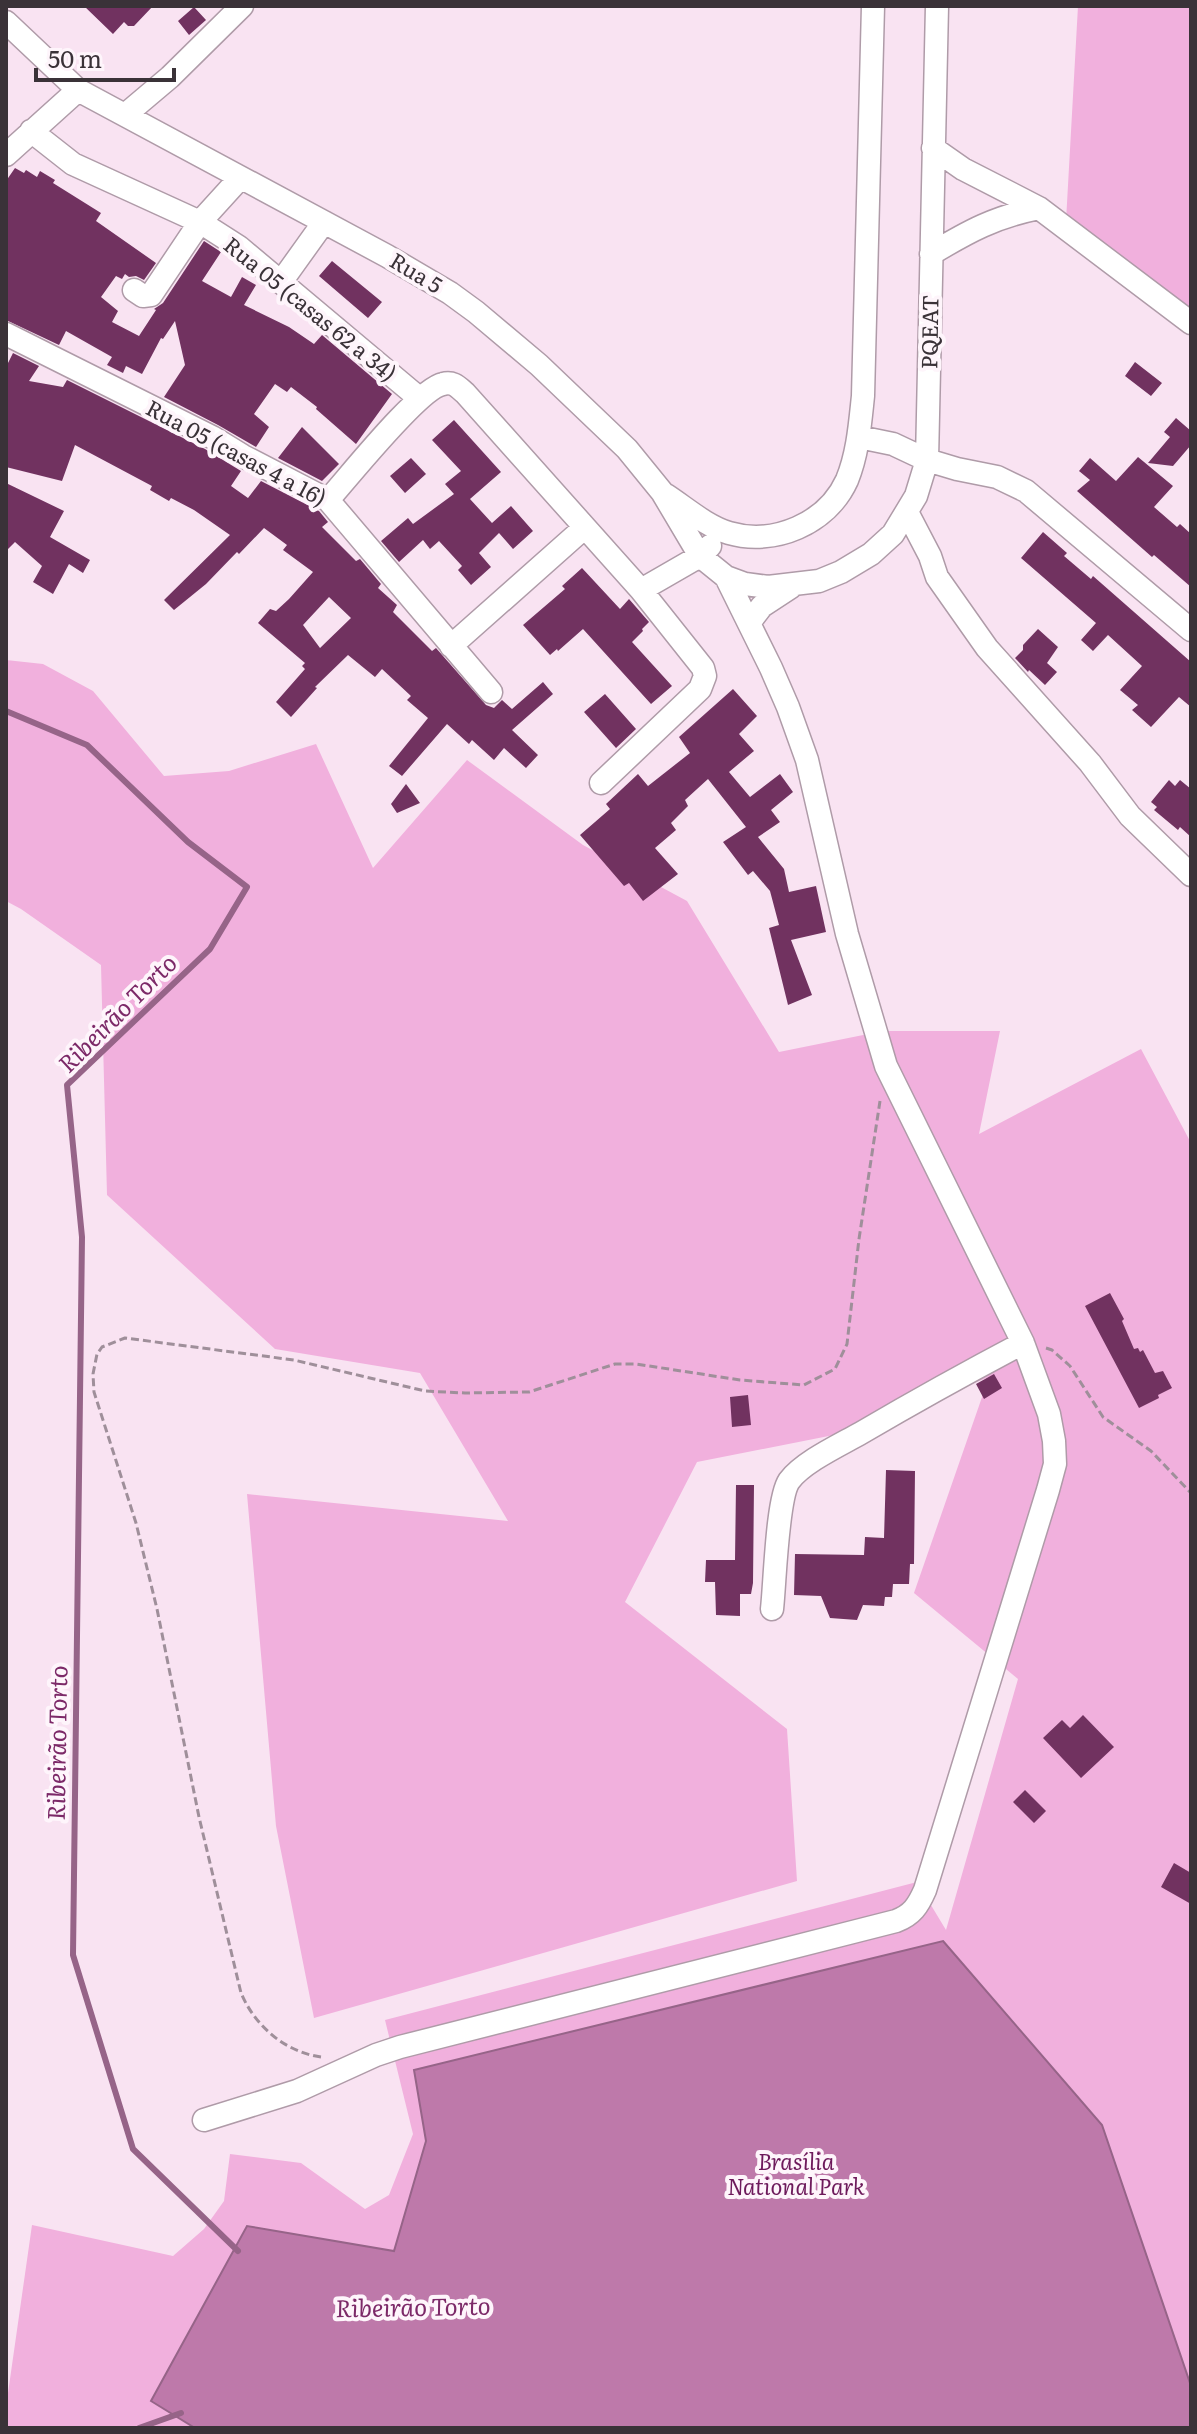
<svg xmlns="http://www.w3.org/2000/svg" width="1197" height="2434" viewBox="0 0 1197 2434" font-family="Literata,serif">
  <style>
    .green { fill: #f1b0dd }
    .water { fill: #be79aa; stroke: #966488; stroke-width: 2 }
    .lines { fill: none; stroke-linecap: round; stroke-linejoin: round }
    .stream { stroke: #966488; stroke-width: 6 }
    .building { fill: #713260; fill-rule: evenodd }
    .minor-casing { stroke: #af9ba8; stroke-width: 25 }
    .path { stroke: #9f8f9a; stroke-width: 3; stroke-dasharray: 8 4; stroke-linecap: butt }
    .minor { stroke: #fff; stroke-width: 22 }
    .labels { text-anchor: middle; stroke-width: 8; stroke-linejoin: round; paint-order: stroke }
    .street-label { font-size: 22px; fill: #3a3238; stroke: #fef5fb }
    .park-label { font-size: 22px; font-style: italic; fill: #6d1a5b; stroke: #fef5fb }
    .water-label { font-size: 24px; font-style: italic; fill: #7c2968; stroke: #fef5fb }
  </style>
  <rect width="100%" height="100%" fill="#f9e3f2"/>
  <path class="green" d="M 1078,6 L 1191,6 L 1191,311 L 1066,221 Z
    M 6,660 L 43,664 L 93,691 L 164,776 L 229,771 L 316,744 L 373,868 L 467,760 L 583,845 L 687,901 L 779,1052 L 883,1031 L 1000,1031 L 979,1134 L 1141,1049 L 1191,1143 L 1191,2428 L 6,2428 L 6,2407 L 32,2225 L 173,2256 L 204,2229 L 224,2201 L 230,2154 L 301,2163 L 365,2209 L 389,2195 L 413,2134 L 385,2020 L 917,1882 L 946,1930 L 1018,1679 L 914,1593 L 989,1377 L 859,1430 L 697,1462 L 625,1602 L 787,1729 L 797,1881 L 314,2018 L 276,1826 L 247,1494 L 508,1521 L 420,1373 L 275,1349 L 107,1195 L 101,965 L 21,909 L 6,901 Z"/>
  <path class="water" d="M 943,1941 L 1102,2125 L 1191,2386 L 1191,2428 L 195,2428 L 151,2401 L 247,2226 L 394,2251 L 426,2141 L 414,2070 Z"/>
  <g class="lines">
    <path class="stream" d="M 6,711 L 87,745 L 188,842 L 247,887 L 210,949 L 67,1085 L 82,1237 L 73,1955 L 133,2149 L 238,2251
      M 139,2428 L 181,2413"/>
  </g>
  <path class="building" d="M 84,6 L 153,6 L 134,26 L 128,26 L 124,22 L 113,34 Z
    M 194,7 L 206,20 L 189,35 L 178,21 Z
    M 15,168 L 24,173 L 26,170 L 37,177 L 40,171 L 55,180 L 53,183 L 101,213 L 96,221 L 156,263 L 144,280 L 136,276 L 129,277 L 125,274 L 122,279 L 116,276 L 101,297 L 118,311 L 112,322 L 139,336 L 156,310 L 154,309 L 163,303 L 204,241 L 221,252 L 202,281 L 231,297 L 242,277 L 256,285 L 244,305 L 289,327 L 314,344 L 322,335 L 392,394 L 356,444 L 316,409 L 317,407 L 291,387 L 287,392 L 275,384 L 254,414 L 269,427 L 256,447 L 218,425 L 164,397 L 185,365 L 175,321 L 163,339 L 161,338 L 142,374 L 126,366 L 123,373 L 107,365 L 112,357 L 66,331 L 59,345 L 6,320 L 6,181 Z
    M 332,261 L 382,302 L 368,318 L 319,276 Z
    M 13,353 L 39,366 L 29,381 L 63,387 L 67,380 L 205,449 L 241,471 L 231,486 L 248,498 L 261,481 L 319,511 L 328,522 L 322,527 L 356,561 L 360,559 L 381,584 L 378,588 L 397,605 L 393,612 L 432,651 L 436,648 L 486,705 L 494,708 L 502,700 L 512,709 L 543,682 L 553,694 L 512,730 L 538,755 L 526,768 L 504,748 L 494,760 L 472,740 L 469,744 L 447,724 L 402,776 L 389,766 L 428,718 L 407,700 L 411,696 L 382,669 L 375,677 L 348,655 L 315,687 L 317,688 L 291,717 L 276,702 L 305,669 L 302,666 L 305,663 L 258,623 L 270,609 L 276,611 L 289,599 L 313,572 L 283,550 L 287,545 L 264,528 L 239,554 L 237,552 L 206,584 L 174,610 L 164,600 L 230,535 L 194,510 L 171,498 L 169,501 L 150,490 L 152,486 L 75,445 L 62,481 L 6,467 L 6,367 ZM 329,597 L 351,618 L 320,648 L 303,625 Z
    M 1135,362 L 1162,383 L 1151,396 L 1125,376 Z
    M 1176,418 L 1191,431 L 1191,445 L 1173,466 L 1148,463 L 1170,437 L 1164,432 Z
    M 454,420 L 501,472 L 470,499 L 492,523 L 511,506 L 533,531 L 513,549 L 499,533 L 479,553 L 491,567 L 471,585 L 458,570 L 462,566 L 439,541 L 430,549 L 423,540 L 399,562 L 381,541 L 408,518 L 413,524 L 454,494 L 445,484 L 461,471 L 432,440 Z
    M 302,427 L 339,464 L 322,481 L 278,458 Z
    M 1138,457 L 1173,486 L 1154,507 L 1177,527 L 1180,524 L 1191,534 L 1191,587 L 1154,555 L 1152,557 L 1077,491 L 1090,480 L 1079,471 L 1090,458 L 1116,481 Z
    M 411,458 L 426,474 L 405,493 L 390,476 Z
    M 6,483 L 64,511 L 50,537 L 90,560 L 83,573 L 69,564 L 53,594 L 33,582 L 42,566 L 15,542 L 6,551 Z
    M 1043,532 L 1067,553 L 1064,556 L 1091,579 L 1093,576 L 1191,662 L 1191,707 L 1179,697 L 1151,727 L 1132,710 L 1138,705 L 1120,690 L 1142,666 L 1108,635 L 1093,651 L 1081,640 L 1096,623 L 1021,558 Z
    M 582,568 L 620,609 L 629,599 L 649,622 L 642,629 L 643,631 L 632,642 L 672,686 L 651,704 L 583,629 L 558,651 L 557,649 L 550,655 L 523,625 L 565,589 L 562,586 Z
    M 1038,629 L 1058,647 L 1047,663 L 1057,672 L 1045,685 L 1029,670 L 1028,672 L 1015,658 L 1023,650 L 1023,645 Z
    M 733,689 L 757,716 L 739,734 L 754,751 L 729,772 L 750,797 L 780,774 L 793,792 L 771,810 L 780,822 L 758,837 L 784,869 L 789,892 L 816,886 L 826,932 L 791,940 L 812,995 L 788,1005 L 769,928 L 779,925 L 770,891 L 753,871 L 748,875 L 723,842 L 746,827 L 708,779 L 685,800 L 688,806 L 671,823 L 676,830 L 655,848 L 678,874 L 643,901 L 629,883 L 624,886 L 580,835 L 610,809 L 606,804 L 638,774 L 648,786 L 690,753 L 679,737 Z
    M 605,694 L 636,729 L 616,748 L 584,712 Z
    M 1169,780 L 1175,786 L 1180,780 L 1191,789 L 1191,837 L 1180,827 L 1178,830 L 1154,810 L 1157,807 L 1151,802 Z
    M 406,784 L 420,803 L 397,813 L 391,804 Z
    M 1110,1293 L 1124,1319 L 1122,1321 L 1134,1349 L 1138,1348 L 1140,1352 L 1143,1350 L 1155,1373 L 1163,1371 L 1172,1388 L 1158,1395 L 1159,1398 L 1139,1408 L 1085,1306 Z
    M 994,1374 L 1002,1388 L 984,1399 L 976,1384 Z
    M 748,1395 L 751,1425 L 732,1427 L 730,1397 Z
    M 886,1470 L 915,1471 L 914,1564 L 910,1564 L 909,1584 L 893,1584 L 892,1597 L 885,1597 L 884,1606 L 863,1605 L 857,1620 L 830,1618 L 821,1596 L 794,1595 L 795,1554 L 864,1555 L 865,1537 L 884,1538 Z
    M 736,1485 L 754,1485 L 753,1583 L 751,1594 L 740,1594 L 740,1616 L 716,1615 L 715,1582 L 705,1582 L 706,1560 L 735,1560 Z
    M 1083,1715 L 1114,1747 L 1081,1778 L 1043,1738 L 1062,1720 L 1070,1728 Z
    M 1025,1790 L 1046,1811 L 1034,1823 L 1013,1802 Z
    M 1174,1863 L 1191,1873 L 1191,1904 L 1161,1887 Z"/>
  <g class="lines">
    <g class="minor-casing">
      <path id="minor" d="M 6,22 L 78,90 L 387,256 L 450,293 L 476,312 L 539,365 L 627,449 L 662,492 L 700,556 L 726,577 L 745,584 L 768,587 L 819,581 L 841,572 L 871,554 L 893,534 L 916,496 L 927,460 L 937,6
        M 125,115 L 170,77 L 242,6
        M 31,131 L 73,164 L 200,222 L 239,247 L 419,398
        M 933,148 L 963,169 L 1039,208 L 1191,323
        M 6,155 L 78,90
        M 931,254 C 969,231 995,217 1039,208
        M 281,282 L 324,222
        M 134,290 L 143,296 L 151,295 L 200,222 L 240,178
        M 6,334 L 212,437 L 243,456 L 328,500 L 491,692
        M 859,437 L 893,444 L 927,460 L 957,469 L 997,477 L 1026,491 L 1191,630
        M 666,495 C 686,508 706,526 729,533 C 774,546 827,524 847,480 C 858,453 860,424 863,396 L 873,6
        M 328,500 C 349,477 418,389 443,384 C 453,381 458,387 465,393 L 641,590 L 703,668 L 705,676 L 700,689 L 601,783
        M 907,512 L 930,556 L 937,577 L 987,648 L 1090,763 L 1130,816 L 1191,875
        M 641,590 L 700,556 L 710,546
        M 749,623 L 762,606 L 791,587
        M 451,646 L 584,528
        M 772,1609 C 775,1583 777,1499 789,1481 C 803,1462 840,1445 861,1433 C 914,1402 968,1372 1023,1343
        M 204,2120 L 297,2091 L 376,2055 L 400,2047 L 896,1921 C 912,1915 918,1906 925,1890 L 1048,1490 L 1055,1464 L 1054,1441 L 1049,1414 L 1023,1343 L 886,1066 L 847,934 L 807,760 L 788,707 L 771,668 L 726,577"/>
    </g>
    <path class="path" d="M 1046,1348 L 1052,1350 L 1070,1366 L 1103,1417 L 1151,1451 L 1191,1493
      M 321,2057 C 285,2052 255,2026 241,1993 L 199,1817 L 157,1609 L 136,1523 L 94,1392 L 93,1374 L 97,1354 L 102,1347 L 125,1338 L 294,1360 L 425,1391 L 465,1393 L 529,1392 L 615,1364 L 636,1364 L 740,1380 L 804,1385 L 835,1369 L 847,1344 L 859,1239 L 880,1101"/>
    <use href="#minor" class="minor"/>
  </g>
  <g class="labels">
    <g class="street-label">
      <text transform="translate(416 273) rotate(31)" y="8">Rua 5</text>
      <text transform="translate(310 309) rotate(39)" y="8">Rua 05 (casas 62 a 34)</text>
      <text transform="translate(930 332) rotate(-89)" y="8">PQEAT</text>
      <text transform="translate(236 453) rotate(28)" y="8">Rua 05 (casas 4 a 16)</text>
    </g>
    <g class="park-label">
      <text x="796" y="2170">Brasília<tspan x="796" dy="25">National Park</tspan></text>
    </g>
    <g class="water-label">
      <text transform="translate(118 1014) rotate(-45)" y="8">Ribeirão Torto</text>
      <text transform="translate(58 1743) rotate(-89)" y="8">Ribeirão Torto</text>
      <text transform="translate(413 2308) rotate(-1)" y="8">Ribeirão Torto</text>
    </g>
  </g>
  <rect width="1197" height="2434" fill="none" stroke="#3a3238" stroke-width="16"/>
  <path d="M36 68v12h138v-12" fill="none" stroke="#3a3238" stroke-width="4"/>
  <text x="48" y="68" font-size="24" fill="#3a3238" stroke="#fef5fb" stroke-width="6" paint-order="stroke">50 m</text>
</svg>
